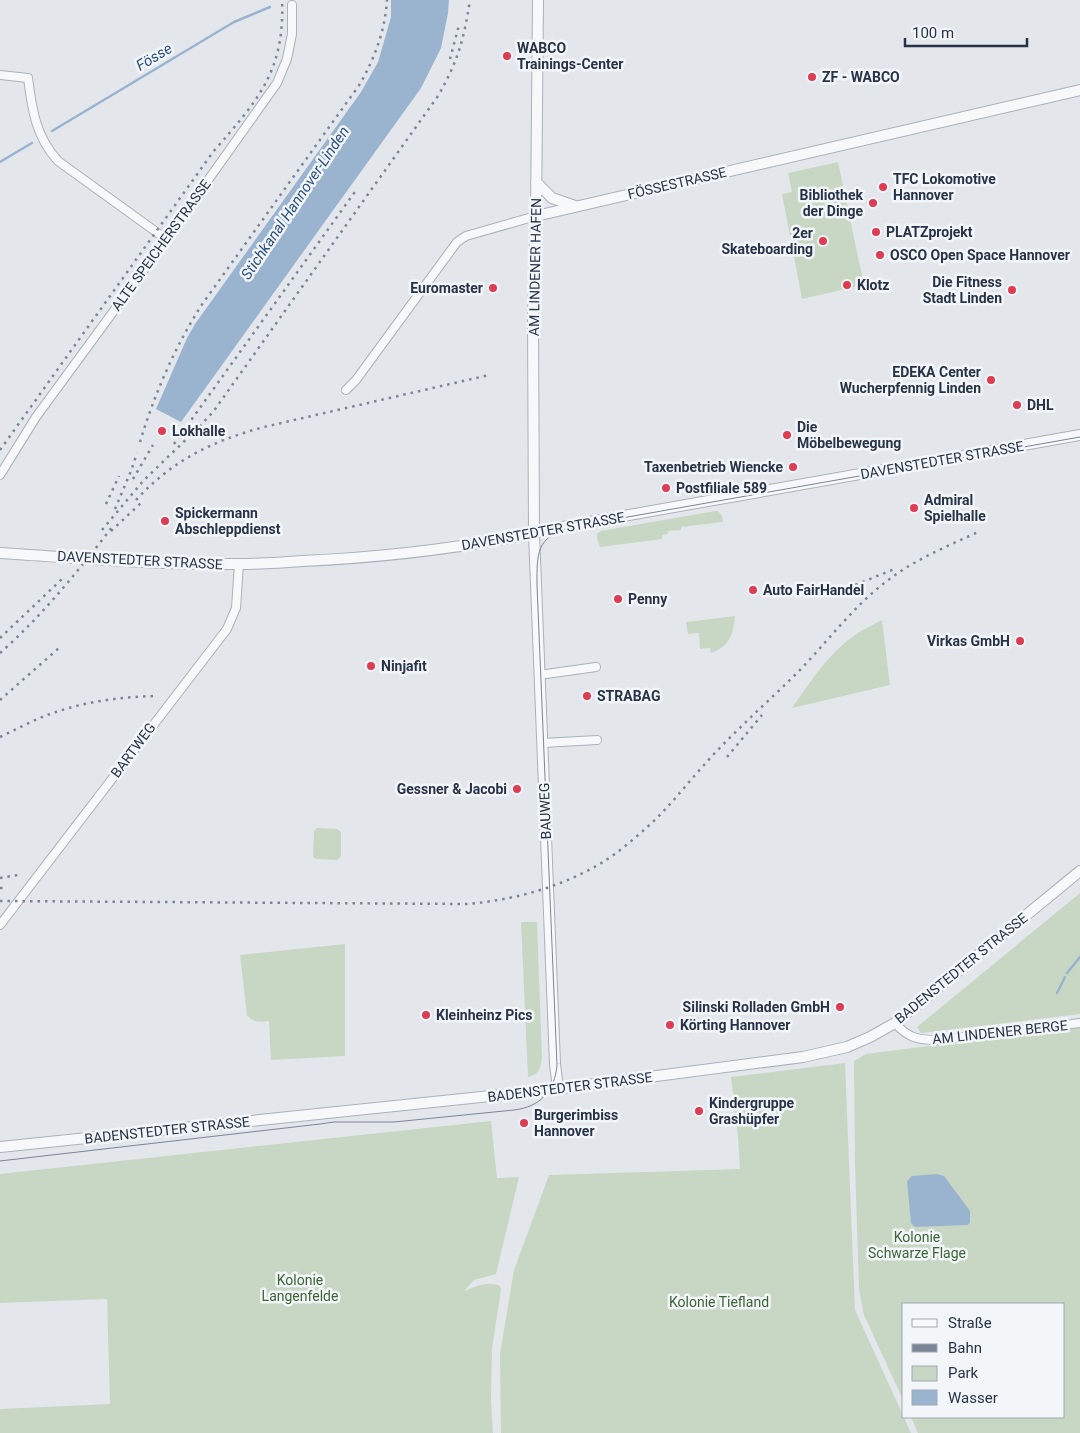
<svg xmlns="http://www.w3.org/2000/svg" width="1080" height="1433" viewBox="0 0 1080 1433" font-family="Roboto,sans-serif">
  <style>
    .green { fill: #c8d7c3 }
    .water { fill: #9ab4d0 }
    .lines { fill: none; stroke-linecap: round; stroke-linejoin: round }
    .stream { stroke: #9ab4d0; stroke-width: 2.5 }
    .minor-casing { stroke: #abb1ba; stroke-width: 10 }
    .tertiary-casing { stroke: #abb1ba; stroke-width: 12 }
    .minor { stroke: #f6f8fa; stroke-width: 8 }
    .tertiary { stroke: #f6f8fa; stroke-width: 10 }
    .tram { stroke: #7a8598; stroke-width: 1 }
    .rail { stroke: #7a8598; stroke-width: 2.5; stroke-dasharray: 2.5 5; stroke-linecap: butt }
    .poi-dot { fill: #de3c52; stroke: #f3f6f9; stroke-width: 2 }
    .labels { text-anchor: middle; stroke-width: 5; stroke-linejoin: round; paint-order: stroke }
    .poi-label { font-size: 14px; font-weight: bold; fill: #283347; stroke: #f3f6f9; text-anchor: start }
    .street-label { font-size: 14px; fill: #283347; stroke: #f3f6f9 }
    .park-label { font-size: 14px; fill: #3d6434; stroke: #f3f6f9 }
    .water-label { font-size: 15px; font-style: italic; fill: #2d5180; stroke: #f3f6f9 }
  </style>
  <rect width="100%" height="100%" fill="#e3e7ec"/>
  <path class="green" d="M 838,162 L 864,285 L 802,299 L 782,194 L 792,192 L 788,173 Z
    M 715,511 L 718,511 L 722,516 L 723,522 L 681,527 L 681,530 L 668,531 L 668,534 L 662,535 L 662,539 L 600,547 L 597,538 L 597,534 L 601,531 Z
    M 735,616 C 733,635 730,646 711,653 L 710,648 L 700,649 L 699,633 L 688,634 L 686,622 Z
    M 882,620 L 890,685 L 792,708 C 810,682 829,653 855,635 C 863,629 873,625 882,620 Z
    M 317,828 L 337,829 L 341,832 L 341,857 L 337,860 L 316,859 L 313,857 L 314,831 Z
    M 1080,893 L 1080,1014 L 921,1033 L 917,1027 Z
    M 521,922 L 537,922 L 542,1058 C 540,1069 540,1074 528,1077 Z
    M 345,944 L 345,1056 L 271,1060 L 269,1021 C 259,1022 254,1023 247,1015 L 240,955 Z
    M 1080,1027 L 1080,1433 L 918,1433 L 911,1417 L 1064,1417 L 1064,1304 L 904,1304 L 904,1402 L 864,1315 L 859,1289 L 855,1165 L 854,1061 L 866,1054 Z
    M 845,1063 L 855,1310 L 911,1433 L 501,1433 L 500,1354 L 514,1270 L 549,1175 L 740,1169 L 738,1137 L 731,1077 Z
    M 491,1121 L 497,1178 L 519,1177 L 496,1274 L 474,1280 L 464,1291 C 475,1287 487,1280 500,1286 L 501,1290 L 492,1348 L 491,1401 L 493,1433 L 0,1433 L 0,1409 L 110,1404 L 107,1299 L 0,1303 L 0,1174 Z"/>
  <path class="water" d="M 391,0 L 449,0 L 448,13 L 441,48 L 421,88 L 181,422 L 156,409 L 187,338 L 195,324 L 361,92 L 378,62 L 391,17 Z
    M 937,1174 L 944,1176 L 970,1211 L 970,1222 L 968,1225 L 915,1227 L 911,1223 L 907,1181 L 912,1176 Z"/>
  <g class="lines">
    <path class="stream" d="M 52,131 L 234,22 L 270,7
      M 0,162 L 32,143
      M 1067,973 L 1080,957
      M 1057,993 L 1065,977"/>
    <g class="minor-casing">
      <path id="minor" d="M 0,75 L 28,78 C 32,110 36,137 58,161 L 166,239
        M 346,390 L 356,380 L 457,242 L 466,236 L 536,216
        M 0,475 L 36,417 L 157,252 L 277,83 L 287,59 L 292,34 L 292,5
        M 539,675 L 596,667
        M 543,743 L 597,740
        M 0,925 L 227,629 L 236,608 L 239,564
        M 895,1023 C 908,1038 918,1040 938,1040 L 1080,1023"/>
    </g>
    <g class="tertiary-casing">
      <path id="tertiary" d="M 538,0 L 536,216 L 533,317 L 534,534 L 555,1064 L 558,1089
        M 536,182 L 552,198 L 575,206
        M 536,216 L 1080,90
        M 0,553 C 79,558 158,565 238,564 C 259,564 281,563 302,561 C 391,557 480,546 567,526 L 1080,435
        M 0,1147 L 549,1090 L 803,1057 L 847,1047 L 870,1037 L 895,1023 L 1080,871"/>
    </g>
    <use href="#minor" class="minor"/>
    <use href="#tertiary" class="tertiary"/>
    <path class="tram" d="M 0,1161 L 320,1124 L 334,1122 L 394,1122 L 514,1110 C 540,1107 555,1091 557,1065 L 537,585 C 537,553 536,537 571,527 L 1080,437"/>
    <path class="rail" d="M 450,59 L 459,25
      M 140,442 C 154,395 176,344 203,303 L 360,84 C 375,57 385,31 387,0
      M 174,444 L 357,189
      M 0,450 L 213,152 C 257,101 285,72 282,0
      M 133,479 L 153,445
      M 136,500 C 173,460 212,441 264,427 L 489,375
      M 106,504 L 119,476
      M 115,509 L 131,471 L 137,453
      M 102,530 L 144,480 L 196,430 L 213,412 L 438,96 C 458,61 464,39 470,0
      M 111,531 L 141,503
      M 826,591 L 855,585 L 897,568
      M 0,638 L 62,579
      M 0,653 C 43,615 78,571 113,526
      M 0,700 L 59,648
      M 0,737 C 19,728 37,718 56,712 C 88,701 122,697 155,696
      M 727,757 L 762,715
      M 0,878 L 18,875
      M 0,888 L 3,888
      M 0,901 L 467,904 C 514,900 562,887 603,862 C 616,854 633,840 645,829 C 667,810 684,787 704,765 C 733,732 767,703 798,672 C 829,640 855,604 891,578 C 918,558 948,546 978,532"/>
  </g>
  <g class="poi-dot">
    <circle cx="507" cy="56" r="5"/>
    <circle cx="812" cy="77" r="5"/>
    <circle cx="883" cy="187" r="5"/>
    <circle cx="873" cy="203" r="5"/>
    <circle cx="876" cy="232" r="5"/>
    <circle cx="823" cy="241" r="5"/>
    <circle cx="880" cy="255" r="5"/>
    <circle cx="847" cy="285" r="5"/>
    <circle cx="493" cy="288" r="5"/>
    <circle cx="1012" cy="290" r="5"/>
    <circle cx="991" cy="380" r="5"/>
    <circle cx="1017" cy="405" r="5"/>
    <circle cx="162" cy="431" r="5"/>
    <circle cx="787" cy="435" r="5"/>
    <circle cx="793" cy="467" r="5"/>
    <circle cx="666" cy="488" r="5"/>
    <circle cx="914" cy="508" r="5"/>
    <circle cx="165" cy="521" r="5"/>
    <circle cx="753" cy="590" r="5"/>
    <circle cx="618" cy="599" r="5"/>
    <circle cx="1020" cy="641" r="5"/>
    <circle cx="371" cy="666" r="5"/>
    <circle cx="587" cy="696" r="5"/>
    <circle cx="517" cy="789" r="5"/>
    <circle cx="840" cy="1007" r="5"/>
    <circle cx="426" cy="1015" r="5"/>
    <circle cx="670" cy="1025" r="5"/>
    <circle cx="699" cy="1111" r="5"/>
    <circle cx="524" cy="1123" r="5"/>
  </g>
  <g class="labels">
    <g class="poi-label">
      <text x="517" y="53">WABCO<tspan x="517" dy="16">Trainings-Center</tspan></text>
      <text x="822" y="82">ZF - WABCO</text>
      <text x="893" y="184">TFC Lokomotive<tspan x="893" dy="16">Hannover</tspan></text>
      <text x="863" y="200" text-anchor="end">Bibliothek<tspan x="863" dy="16">der Dinge</tspan></text>
      <text x="886" y="237">PLATZprojekt</text>
      <text x="813" y="238" text-anchor="end">2er<tspan x="813" dy="16">Skateboarding</tspan></text>
      <text x="890" y="260">OSCO Open Space Hannover</text>
      <text x="1002" y="287" text-anchor="end">Die Fitness<tspan x="1002" dy="16">Stadt Linden</tspan></text>
      <text x="857" y="290">Klotz</text>
      <text x="483" y="293" text-anchor="end">Euromaster</text>
      <text x="981" y="377" text-anchor="end">EDEKA Center<tspan x="981" dy="16">Wucherpfennig Linden</tspan></text>
      <text x="1027" y="410">DHL</text>
      <text x="797" y="432">Die<tspan x="797" dy="16">Möbelbewegung</tspan></text>
      <text x="172" y="436">Lokhalle</text>
      <text x="783" y="472" text-anchor="end">Taxenbetrieb Wiencke</text>
      <text x="676" y="493">Postfiliale 589</text>
      <text x="924" y="505">Admiral<tspan x="924" dy="16">Spielhalle</tspan></text>
      <text x="175" y="518">Spickermann<tspan x="175" dy="16">Abschleppdienst</tspan></text>
      <text x="763" y="595">Auto FairHandel</text>
      <text x="628" y="604">Penny</text>
      <text x="1010" y="646" text-anchor="end">Virkas GmbH</text>
      <text x="381" y="671">Ninjafit</text>
      <text x="597" y="701">STRABAG</text>
      <text x="507" y="794" text-anchor="end">Gessner &amp; Jacobi</text>
      <text x="830" y="1012" text-anchor="end">Silinski Rolladen GmbH</text>
      <text x="436" y="1020">Kleinheinz Pics</text>
      <text x="680" y="1030">Körting Hannover</text>
      <text x="709" y="1108">Kindergruppe<tspan x="709" dy="16">Grashüpfer</tspan></text>
      <text x="534" y="1120">Burgerimbiss<tspan x="534" dy="16">Hannover</tspan></text>
    </g>
    <g class="street-label">
      <text transform="translate(677 183) rotate(-13)" y="5">FÖSSESTRASSE</text>
      <text transform="translate(161 245) rotate(-54)" y="5">ALTE SPEICHERSTRASSE</text>
      <text transform="translate(535 267) rotate(-89)" y="5">AM LINDENER HAFEN</text>
      <text transform="translate(942 460) rotate(-10)" y="5">DAVENSTEDTER STRASSE</text>
      <text transform="translate(543 531) rotate(-10)" y="5">DAVENSTEDTER STRASSE</text>
      <text transform="translate(140 560) rotate(3)" y="5">DAVENSTEDTER STRASSE</text>
      <text transform="translate(133 750) rotate(-53)" y="5">BARTWEG</text>
      <text transform="translate(545 811) rotate(-92)" y="5">BAUWEG</text>
      <text transform="translate(961 968) rotate(-39)" y="5">BADENSTEDTER STRASSE</text>
      <text transform="translate(1000 1032) rotate(-6)" y="5">AM LINDENER BERGE</text>
      <text transform="translate(570 1087) rotate(-7)" y="5">BADENSTEDTER STRASSE</text>
      <text transform="translate(167 1130) rotate(-6)" y="5">BADENSTEDTER STRASSE</text>
    </g>
    <g class="park-label">
      <text x="917" y="1242">Kolonie<tspan x="917" dy="16">Schwarze Flage</tspan></text>
      <text x="300" y="1285">Kolonie<tspan x="300" dy="16">Langenfelde</tspan></text>
      <text x="719" y="1307">Kolonie Tiefland</text>
    </g>
    <g class="water-label">
      <text transform="translate(154 57) rotate(-31)" y="5">Fösse</text>
      <text transform="translate(295 203) rotate(-56)" y="5">Stichkanal Hannover-Linden</text>
    </g>
  </g>
  <rect x="902" y="1303" width="162" height="115" fill="#f3f6f9" stroke="#a2a8b2"/>
  <rect x="912" y="1319" width="25" height="8" fill="#f6f8fa" stroke="#a2a8b2"/>
  <text x="948" y="1328" font-size="15" fill="#283347">Straße</text>
  <rect x="912" y="1344" width="25" height="8" fill="#7a8598" stroke="#a2a8b2"/>
  <text x="948" y="1353" font-size="15" fill="#283347">Bahn</text>
  <rect x="912" y="1366" width="25" height="15" fill="#c8d7c3" stroke="#a2a8b2"/>
  <text x="948" y="1378" font-size="15" fill="#283347">Park</text>
  <rect x="912" y="1390" width="25" height="15" fill="#9ab4d0" stroke="#a2a8b2"/>
  <text x="948" y="1403" font-size="15" fill="#283347">Wasser</text>
  <path d="M905 38v8h122v-8" fill="none" stroke="#283347" stroke-width="2.5"/>
  <text x="912" y="38" font-size="15" fill="#283347" stroke="#f3f6f9" stroke-width="4" paint-order="stroke">100 m</text>
</svg>
